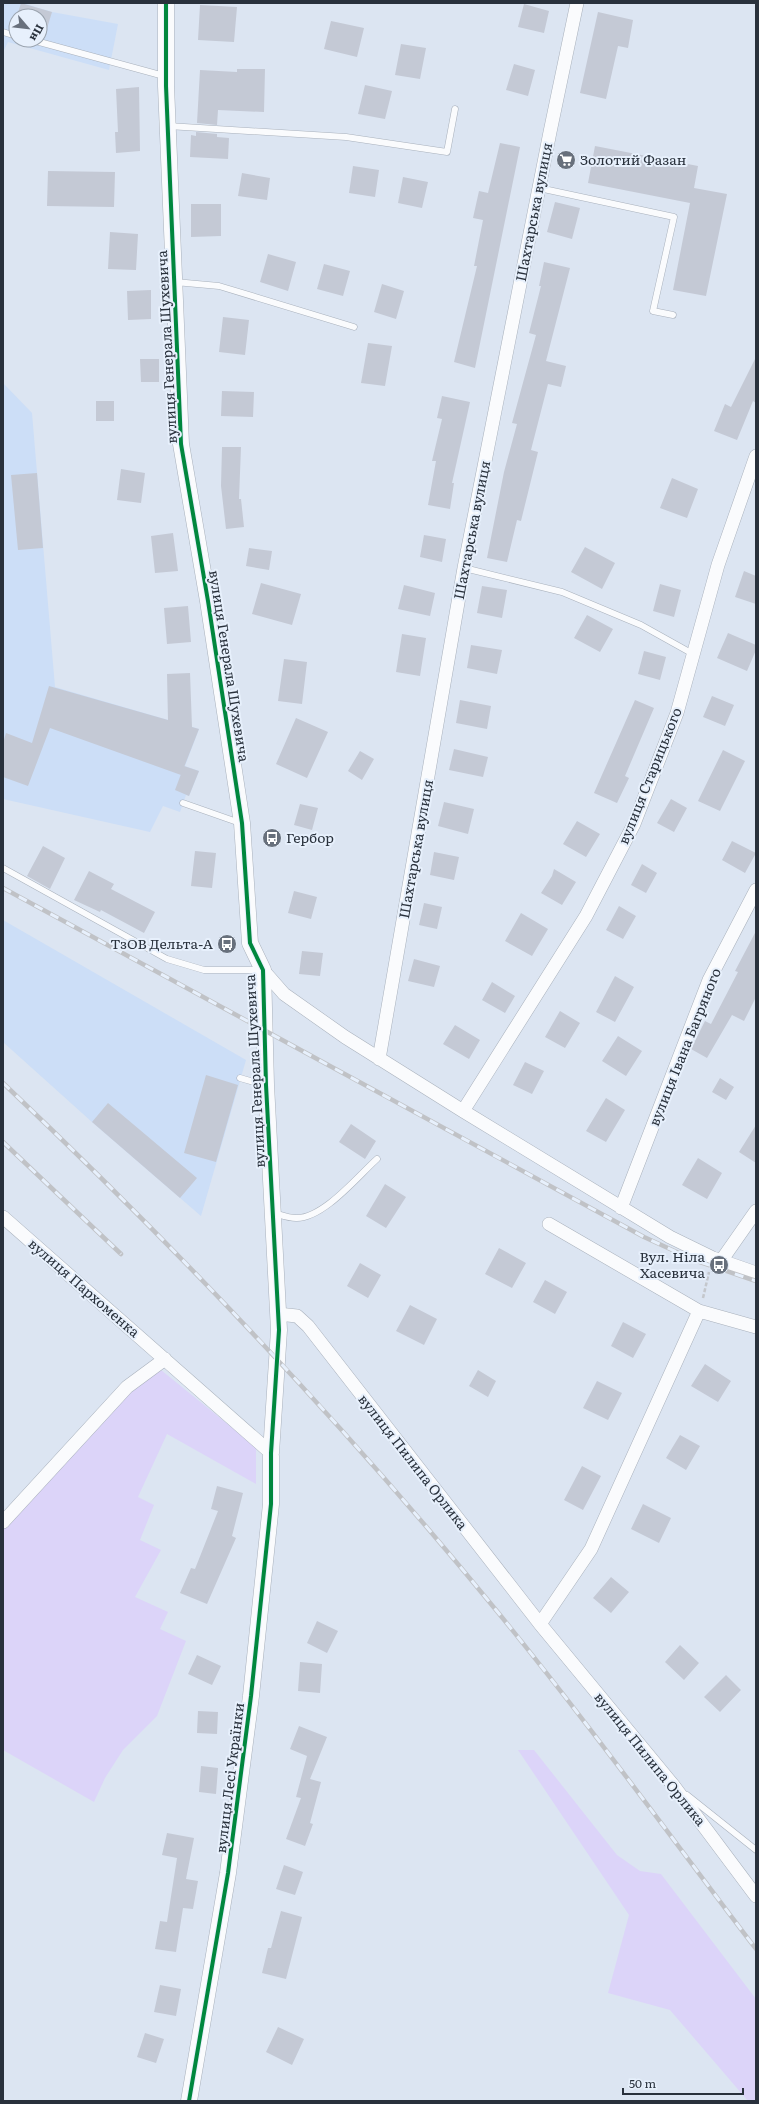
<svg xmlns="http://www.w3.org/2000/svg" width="759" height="2104" viewBox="0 0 759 2104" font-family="Literata,serif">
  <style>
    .built { fill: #ccdef7; fill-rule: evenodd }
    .green { fill: #dcd4f9 }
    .building { fill: #c4c9d5 }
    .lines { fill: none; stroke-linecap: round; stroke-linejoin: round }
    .service-casing { stroke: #a9b1bc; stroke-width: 7 }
    .minor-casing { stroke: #a9b1bc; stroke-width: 14 }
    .tertiary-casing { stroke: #a9b1bc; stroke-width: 17 }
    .path { stroke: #c4c7cc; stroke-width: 2.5; stroke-dasharray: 4 2; stroke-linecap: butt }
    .service { stroke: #fafbfd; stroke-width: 6 }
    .minor { stroke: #fafbfd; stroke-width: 13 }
    .tertiary { stroke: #fafbfd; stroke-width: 16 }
    .rail-casing { stroke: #c0c2c6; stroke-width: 4.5 }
    .rail { stroke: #e7f0fc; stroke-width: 3; stroke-dasharray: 9; stroke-linecap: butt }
    .cycleway-casing { stroke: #e7f0fc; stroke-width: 6 }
    .cycleway { stroke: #00873e; stroke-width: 4 }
    .labels { text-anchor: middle; stroke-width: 4; stroke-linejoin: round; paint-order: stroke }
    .poi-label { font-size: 14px; fill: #29313c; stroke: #e7f0fc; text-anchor: start }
    .street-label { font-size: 14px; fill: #29313c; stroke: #e7f0fc }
  </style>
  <rect width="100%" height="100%" fill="#dce5f2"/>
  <path class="built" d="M 3,3 L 23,3 L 52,12 L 118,24 L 109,70 L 8,42 L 3,52 ZM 16,16 L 40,16 L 40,40 L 16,40 Z
    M 3,383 L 32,413 L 55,687 L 199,729 L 185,766 L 199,771 L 189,796 L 186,795 L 180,812 L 163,806 L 150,832 L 3,799 Z
    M 3,920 L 246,1060 L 201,1216 L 92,1122 L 3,1042 Z"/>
  <path class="green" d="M 156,1366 L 256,1447 L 256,1484 L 167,1434 L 138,1497 L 154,1505 L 140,1540 L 161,1550 L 135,1597 L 168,1612 L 160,1629 L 186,1641 L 157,1716 L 123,1750 L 105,1778 L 94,1802 L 3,1750 L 3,1522 Z
    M 518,1750 L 534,1750 L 617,1855 L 640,1871 L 661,1874 L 756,1999 L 756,2101 L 748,2101 L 670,2010 L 608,1993 L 629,1915 Z"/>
  <path class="building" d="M 21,3 L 52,12 L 45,35 L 40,33 L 40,16 L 17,16 Z
    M 524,4 L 549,11 L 544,33 L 518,27 Z
    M 200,5 L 237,7 L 234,42 L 198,40 Z
    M 598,12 L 633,20 L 628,48 L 618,46 L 606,99 L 580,93 Z
    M 331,21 L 364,28 L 357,57 L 324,49 Z
    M 401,44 L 426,48 L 420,79 L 395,75 Z
    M 514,64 L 535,70 L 528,96 L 506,90 Z
    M 237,69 L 265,69 L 264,112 L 218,110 L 217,125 L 197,123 L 200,70 L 237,72 Z
    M 365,85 L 392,91 L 385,119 L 358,114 Z
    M 139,87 L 140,151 L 116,153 L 115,132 L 118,132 L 116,89 Z
    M 196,132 L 217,134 L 217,137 L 229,138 L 228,159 L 190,157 L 191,135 L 196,136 Z
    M 500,143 L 520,147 L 475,368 L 454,362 L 477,266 L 474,266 L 483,220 L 473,218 L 479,191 L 488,193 Z
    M 595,146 L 698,166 L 694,188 L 727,194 L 706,296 L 673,290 L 690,203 L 588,183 Z
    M 353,166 L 379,170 L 375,197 L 349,193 Z
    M 48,171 L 115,172 L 114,207 L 47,206 Z
    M 242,173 L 270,178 L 267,200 L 238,196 Z
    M 403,177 L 428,182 L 422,208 L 398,203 Z
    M 555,202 L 580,208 L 572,239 L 547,232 Z
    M 191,204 L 221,204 L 221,236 L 191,237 Z
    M 110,232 L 138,234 L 136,270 L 108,269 Z
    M 268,254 L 296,262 L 288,291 L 260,282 Z
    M 544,262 L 570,268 L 546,361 L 566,366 L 561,387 L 548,384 L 531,450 L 538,452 L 521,521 L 517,520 L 507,562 L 487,558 L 504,472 L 517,424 L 512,423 L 536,335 L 529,333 L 541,286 L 539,286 Z
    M 324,264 L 350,271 L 343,296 L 317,289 Z
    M 382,284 L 404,291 L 396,319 L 374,312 Z
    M 151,290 L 151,319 L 128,320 L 127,291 Z
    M 223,317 L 249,320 L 245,355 L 219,352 Z
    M 368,343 L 392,346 L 385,386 L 361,383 Z
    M 756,357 L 756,403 L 753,401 L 737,440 L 714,431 L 725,404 L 731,407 Z
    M 140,359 L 159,359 L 159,382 L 141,382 Z
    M 222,391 L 254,392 L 253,417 L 221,416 Z
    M 442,396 L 470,402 L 452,483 L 454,483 L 450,509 L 428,505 L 436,461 L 432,461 L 442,419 L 437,418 Z
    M 96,401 L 114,401 L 114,421 L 96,421 Z
    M 222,447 L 241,447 L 239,499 L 241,499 L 244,527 L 226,529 L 221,486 Z
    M 121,469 L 145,473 L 141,503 L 117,500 Z
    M 37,473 L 43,548 L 18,550 L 11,475 Z
    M 672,478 L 698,489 L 687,518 L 660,508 Z
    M 173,533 L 178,571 L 155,573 L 151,536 Z
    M 424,535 L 446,539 L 442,562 L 420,557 Z
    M 585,547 L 615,563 L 602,589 L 571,572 Z
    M 249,548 L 272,551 L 269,570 L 246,566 Z
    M 744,571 L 756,576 L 756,604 L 735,597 Z
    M 261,583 L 301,594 L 292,625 L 252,614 Z
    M 660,584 L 681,590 L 674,617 L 653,611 Z
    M 404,585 L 435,593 L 430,616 L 398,609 Z
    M 482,586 L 507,590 L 502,618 L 477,613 Z
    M 188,606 L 191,642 L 167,644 L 164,608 Z
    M 587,615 L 613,629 L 600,652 L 574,638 Z
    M 728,633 L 756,645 L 756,650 L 747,671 L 717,658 Z
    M 402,634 L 426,638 L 420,676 L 396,672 Z
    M 471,645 L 502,650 L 497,674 L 467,668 Z
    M 644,651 L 666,657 L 660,680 L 638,674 Z
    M 284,659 L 307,662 L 302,704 L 278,701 Z
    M 190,673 L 192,727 L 199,729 L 181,775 L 50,728 L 28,786 L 3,777 L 3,743 L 6,733 L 32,743 L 49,686 L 168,720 L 167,674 Z
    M 712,696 L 734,705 L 725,726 L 703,717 Z
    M 460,700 L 491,706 L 487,729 L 456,723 Z
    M 635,700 L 654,708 L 625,776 L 629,778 L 617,803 L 594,793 Z
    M 296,718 L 328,732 L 307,778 L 276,764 Z
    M 454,749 L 488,757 L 483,777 L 449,770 Z
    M 723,750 L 745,761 L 720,811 L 698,801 Z
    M 360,751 L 374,759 L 362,780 L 348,771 Z
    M 184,766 L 199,771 L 189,796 L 175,790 Z
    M 671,799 L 687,808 L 674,832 L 657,823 Z
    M 444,802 L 474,809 L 468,834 L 438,826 Z
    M 300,804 L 318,808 L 312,830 L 294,825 Z
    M 577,821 L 600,834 L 586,857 L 563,844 Z
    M 732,841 L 756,853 L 745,873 L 722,860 Z
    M 43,846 L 65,858 L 50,889 L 27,876 Z
    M 195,851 L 216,853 L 212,888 L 191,886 Z
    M 434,852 L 459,857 L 454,880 L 430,875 Z
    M 642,864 L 657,873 L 646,893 L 631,885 Z
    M 554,869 L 576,882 L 562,905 L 541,893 L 552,876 Z
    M 89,871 L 114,884 L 111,889 L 155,912 L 144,933 L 101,910 L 100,912 L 74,900 Z
    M 294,891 L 317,897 L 311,919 L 288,913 Z
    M 424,903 L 442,907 L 437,929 L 419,925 Z
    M 619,906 L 636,916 L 623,939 L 606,930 Z
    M 521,913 L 548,929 L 532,956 L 505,941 Z
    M 756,931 L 756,997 L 744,1021 L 732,1015 L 707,1058 L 691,1049 L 705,1021 L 711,1024 L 738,972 L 735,971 Z
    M 302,951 L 323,953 L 320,976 L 299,974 Z
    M 414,959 L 440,966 L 434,987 L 408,981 Z
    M 615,976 L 634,987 L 615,1022 L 596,1012 Z
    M 492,982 L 515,996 L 505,1013 L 482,1000 Z
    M 560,1011 L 580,1023 L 565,1048 L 545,1037 Z
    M 455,1025 L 480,1040 L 469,1059 L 443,1044 Z
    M 618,1036 L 642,1051 L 626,1076 L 602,1061 Z
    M 525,1062 L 544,1071 L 532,1094 L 513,1085 Z
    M 206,1075 L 238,1085 L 216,1162 L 184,1153 Z
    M 720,1078 L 734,1087 L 726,1100 L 712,1092 Z
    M 606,1098 L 625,1110 L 606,1142 L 586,1131 Z
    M 108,1103 L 197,1178 L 180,1198 L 92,1122 Z
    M 351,1124 L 376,1141 L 365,1159 L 339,1142 Z
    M 756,1125 L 756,1163 L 739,1152 Z
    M 698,1158 L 722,1173 L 707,1199 L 682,1185 Z
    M 385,1184 L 406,1197 L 386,1228 L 366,1216 Z
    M 499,1248 L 526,1263 L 512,1288 L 485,1274 Z
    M 360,1263 L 381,1275 L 368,1298 L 347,1286 Z
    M 545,1280 L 567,1292 L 555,1314 L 533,1302 Z
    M 410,1305 L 437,1319 L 424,1345 L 396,1331 Z
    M 623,1322 L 646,1334 L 633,1358 L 611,1346 Z
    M 705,1364 L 731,1381 L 718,1402 L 691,1386 Z
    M 478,1370 L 496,1381 L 488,1397 L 469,1386 Z
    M 597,1381 L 622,1393 L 608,1420 L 583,1408 Z
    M 680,1435 L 700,1446 L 686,1470 L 666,1458 Z
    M 582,1466 L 601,1476 L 583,1510 L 564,1500 Z
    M 217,1486 L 243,1493 L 232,1536 L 236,1538 L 207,1604 L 180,1593 L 191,1568 L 195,1569 L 218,1511 L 211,1509 Z
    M 643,1504 L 671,1518 L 659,1543 L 631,1529 Z
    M 611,1577 L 629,1592 L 611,1613 L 593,1598 Z
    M 317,1621 L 338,1631 L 327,1653 L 307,1643 Z
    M 680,1645 L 699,1663 L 684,1680 L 665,1662 Z
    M 197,1655 L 221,1666 L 212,1685 L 188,1674 Z
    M 300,1662 L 322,1664 L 320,1693 L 298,1691 Z
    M 726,1675 L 741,1690 L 720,1712 L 704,1697 Z
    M 198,1711 L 218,1712 L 217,1734 L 197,1733 Z
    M 299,1726 L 327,1737 L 310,1779 L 321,1782 L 310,1823 L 313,1824 L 305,1846 L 286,1839 L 301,1798 L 296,1797 L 307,1756 L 290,1749 Z
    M 201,1766 L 218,1768 L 216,1794 L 199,1792 Z
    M 167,1833 L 194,1838 L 186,1879 L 198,1881 L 193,1909 L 183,1908 L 176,1952 L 155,1949 L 160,1921 L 167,1922 L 177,1858 L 162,1855 Z
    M 284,1865 L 303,1872 L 295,1895 L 276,1889 Z
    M 281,1911 L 302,1917 L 286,1979 L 262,1973 L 268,1948 L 271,1948 Z
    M 160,1985 L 181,1989 L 176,2016 L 154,2012 Z
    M 278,2027 L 304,2039 L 292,2065 L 266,2052 Z
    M 145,2033 L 164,2039 L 156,2063 L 137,2057 Z"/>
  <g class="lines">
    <g class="service-casing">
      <path id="service" d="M 3,32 L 16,36
        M 32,40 L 164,76
        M 168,126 L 346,137 L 447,152 L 455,109
        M 539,188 L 674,217 L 653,311 L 673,315
        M 175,282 L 219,286 L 354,327
        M 464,568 L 562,592 L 641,625 L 693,654
        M 183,803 L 240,823
        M 3,868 L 167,959 L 204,970 L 261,970
        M 240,1078 L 264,1085
        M 274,1213 C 281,1215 289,1218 296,1218 C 323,1219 358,1176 377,1159
        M 687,1795 L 756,1850"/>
    </g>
    <g class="minor-casing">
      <path id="minor" d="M 263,970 L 284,994 L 345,1037 L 463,1111 L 670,1237 L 713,1258 L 756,1273
        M 379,1059 L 464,568 L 550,132 L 577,3
        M 463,1111 L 586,916 L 634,824 L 677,713 L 718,565 L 756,456
        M 621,1208 L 709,980 L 756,890
        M 3,1217 L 271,1453 L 271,1456
        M 549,1224 L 699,1311 L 756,1327
        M 721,1261 L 756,1211
        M 278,1314 L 297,1316 L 308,1326 L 540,1624 L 673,1785 L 756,1896
        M 3,1522 L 127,1387 L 165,1359
        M 540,1624 L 591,1549 L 699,1311"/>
    </g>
    <g class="tertiary-casing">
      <path id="tertiary" d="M 166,3 L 166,86 L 181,444 L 208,601 L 242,823 L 250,943 L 263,970 L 266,1085 L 279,1330 L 271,1453
        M 189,2101 L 228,1873 L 251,1696 L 271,1504 L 271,1456"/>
    </g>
    <path class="path" d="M 703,1298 L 709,1272"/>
    <use href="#service" class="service"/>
    <use href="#minor" class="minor"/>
    <use href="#tertiary" class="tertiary"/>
    <g class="rail-casing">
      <path id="rail" d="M 3,888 L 644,1237 L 694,1260 L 756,1281
        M 3,1083 C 178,1249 343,1423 496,1610 C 586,1720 670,1836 756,1949
        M 3,1142 L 121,1254"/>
    </g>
    <use href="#rail" class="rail"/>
    <g class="cycleway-casing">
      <path id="cycleway" d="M 166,3 L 166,86 L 181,444 L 208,601 L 242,823 L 250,943 L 263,970 L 266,1085 L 279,1330 L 271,1453 L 271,1504 L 251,1696 L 228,1873 L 189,2101"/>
    </g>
    <use href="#cycleway" class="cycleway"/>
  </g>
  <defs>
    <g id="supermarket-disc" transform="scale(1)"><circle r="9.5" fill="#68707c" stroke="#e7f0fc"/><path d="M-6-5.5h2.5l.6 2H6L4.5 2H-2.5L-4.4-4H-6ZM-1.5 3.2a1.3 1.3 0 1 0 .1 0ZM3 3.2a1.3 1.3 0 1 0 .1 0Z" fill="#fff"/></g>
    <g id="bus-disc" transform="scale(1)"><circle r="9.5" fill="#68707c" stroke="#e7f0fc"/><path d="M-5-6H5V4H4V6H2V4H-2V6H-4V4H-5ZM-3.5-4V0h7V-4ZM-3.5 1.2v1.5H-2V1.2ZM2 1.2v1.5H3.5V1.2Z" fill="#fff"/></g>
  </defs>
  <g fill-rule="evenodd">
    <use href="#supermarket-disc" x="566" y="160"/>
    <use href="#bus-disc" x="272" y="838"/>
    <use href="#bus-disc" x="227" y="944"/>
    <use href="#bus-disc" x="719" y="1265"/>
  </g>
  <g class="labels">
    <g class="poi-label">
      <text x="580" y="165">Золотий Фазан</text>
      <text x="286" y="843">Гербор</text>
      <text x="213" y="949" text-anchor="end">ТзОВ Дельта-А</text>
      <text x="705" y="1262" text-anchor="end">Вул. Ніла<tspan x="705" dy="16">Хасевича</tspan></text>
    </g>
    <g class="street-label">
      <text transform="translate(534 212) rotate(-79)" y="5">Шахтарська вулиця</text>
      <text transform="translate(167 347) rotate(-93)" y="5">вулиця Генерала Шухевича</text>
      <text transform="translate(472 530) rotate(-79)" y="5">Шахтарська вулиця</text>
      <text transform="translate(229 666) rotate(81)" y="5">вулиця Генерала Шухевича</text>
      <text transform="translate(650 776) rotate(-68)" y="5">вулиця Старицького</text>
      <text transform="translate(416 849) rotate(-80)" y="5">Шахтарська вулиця</text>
      <text transform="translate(685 1047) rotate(-68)" y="5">вулиця Івана Багряного</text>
      <text transform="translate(255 1071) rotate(-93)" y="5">вулиця Генерала Шухевича</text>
      <text transform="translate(84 1288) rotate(41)" y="5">вулиця Пархоменка</text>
      <text transform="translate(413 1462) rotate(52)" y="5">вулиця Пилипа Орлика</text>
      <text transform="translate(650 1759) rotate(51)" y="5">вулиця Пилипа Орлика</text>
      <text transform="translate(230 1778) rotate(-83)" y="5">вулиця Лесі Українки</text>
    </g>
  </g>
  <rect width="759" height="2104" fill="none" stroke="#29313c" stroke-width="8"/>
  <g transform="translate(28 28) rotate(118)"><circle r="19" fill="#e7f0fc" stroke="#9ba4af"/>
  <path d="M0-3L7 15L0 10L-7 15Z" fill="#68707c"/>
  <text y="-6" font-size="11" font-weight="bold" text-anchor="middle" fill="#29313c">Пн</text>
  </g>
  <path d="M623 2088v6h120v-6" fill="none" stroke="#29313c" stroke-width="2"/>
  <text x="629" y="2088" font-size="12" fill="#29313c" stroke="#e7f0fc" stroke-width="3" paint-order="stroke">50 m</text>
</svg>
